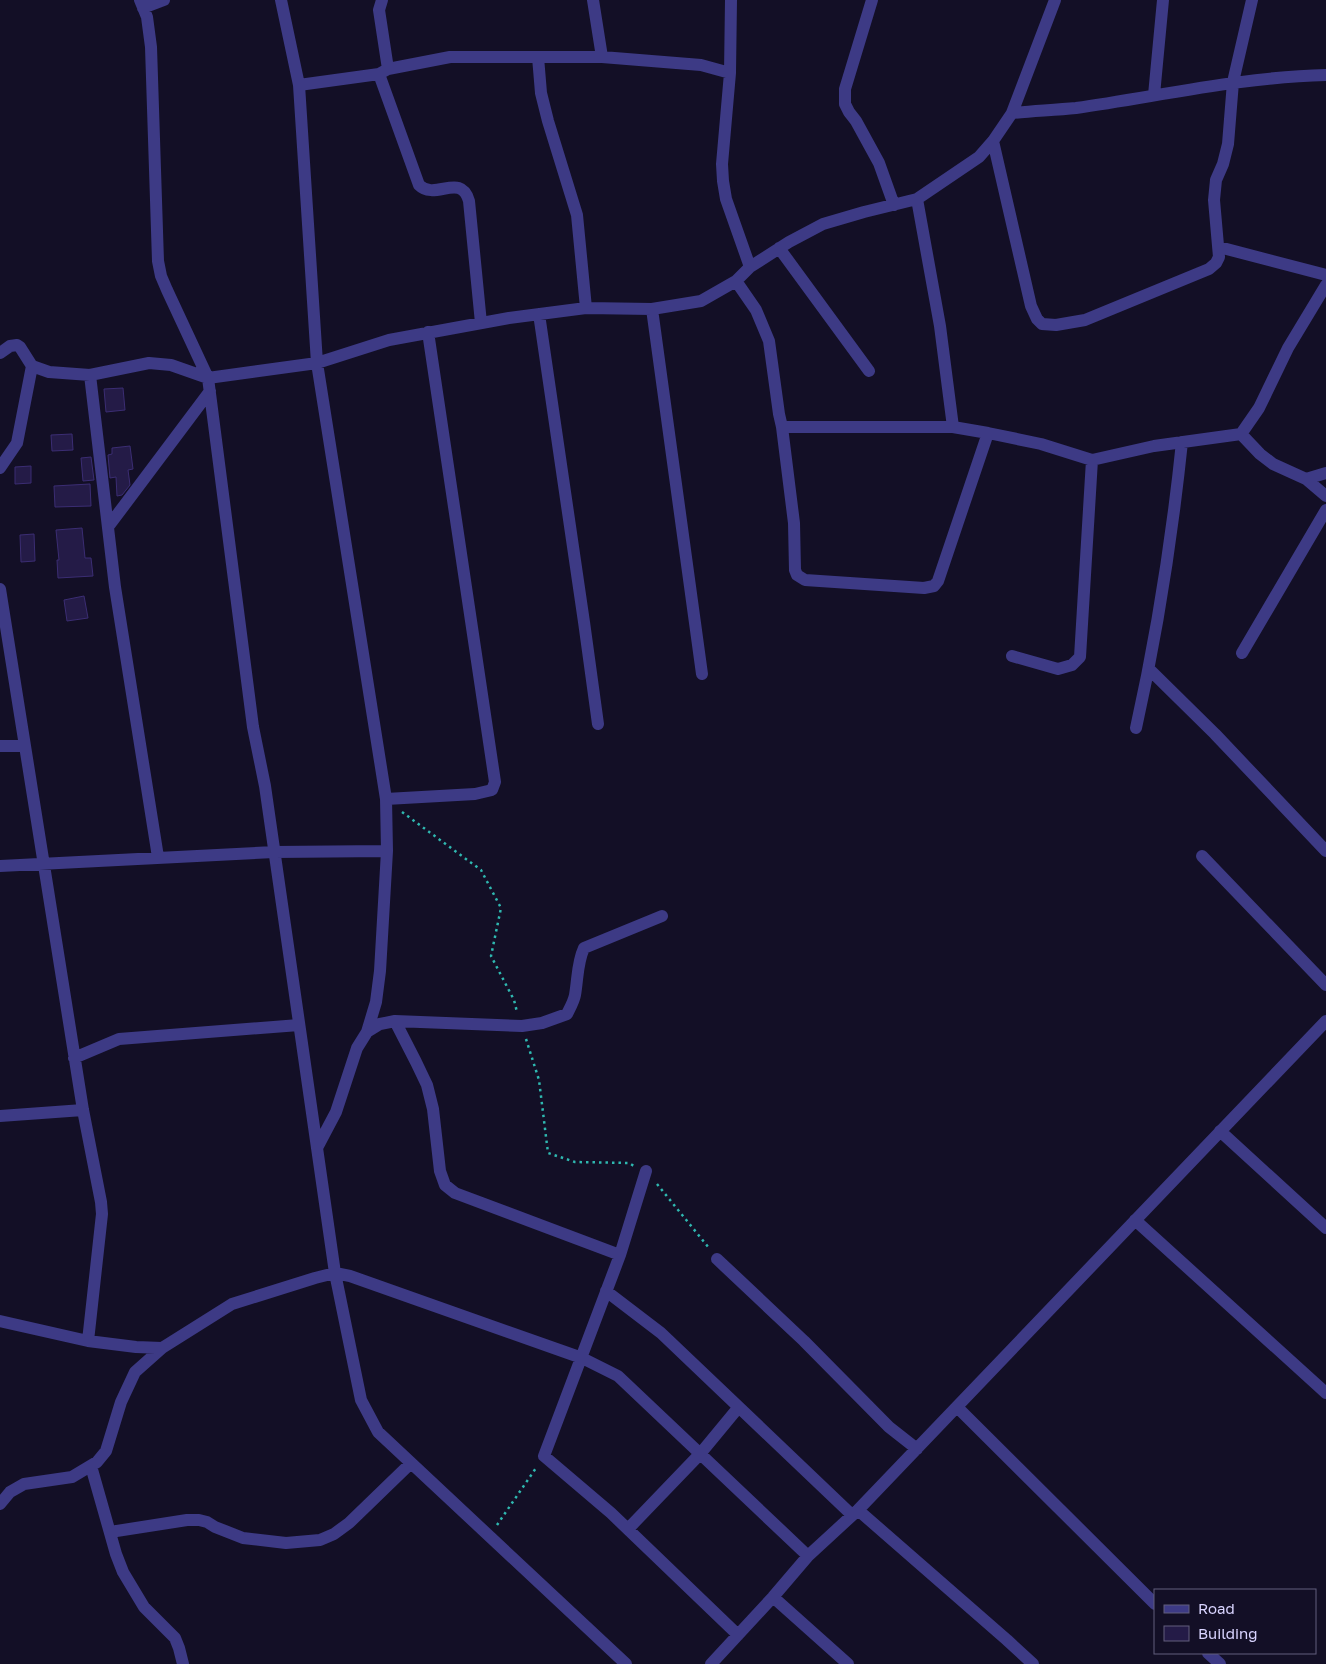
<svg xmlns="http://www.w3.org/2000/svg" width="1326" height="1664" viewBox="0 0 1326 1664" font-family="'Golos Text',sans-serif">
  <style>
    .building { fill: #241b47; stroke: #3b2d73 }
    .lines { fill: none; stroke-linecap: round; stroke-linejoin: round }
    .path { stroke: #2fb8b0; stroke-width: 2.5; stroke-dasharray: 2.5 4; stroke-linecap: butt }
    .minor { stroke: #3d3a85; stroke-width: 12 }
  </style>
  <rect width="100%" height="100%" fill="#130f26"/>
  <path class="building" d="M 123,388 L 125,410 L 106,412 L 104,389 Z
    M 72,434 L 73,450 L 52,451 L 51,435 Z
    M 130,446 L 133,469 L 128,470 L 130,485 L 122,495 L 117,496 L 116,477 L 110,478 L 108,455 L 112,454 L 112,448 Z
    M 91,457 L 94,480 L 83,481 L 81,458 Z
    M 31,466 L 31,483 L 15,484 L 15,467 Z
    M 90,484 L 91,506 L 55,507 L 54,486 Z
    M 82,528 L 85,558 L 91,558 L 93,576 L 58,578 L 57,560 L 59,560 L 56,530 Z
    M 34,534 L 35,561 L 21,562 L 20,535 Z
    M 84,596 L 88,618 L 67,621 L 64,600 Z"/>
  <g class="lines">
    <path class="path" d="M 402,812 L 481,870 L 501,908 L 491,956 L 514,1000 L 517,1012
      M 526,1039 L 539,1080 L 548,1153 L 575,1162 L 629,1163 L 634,1166
      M 657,1184 L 709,1248
      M 497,1525 L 536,1468"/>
    <path class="minor" d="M 140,0 L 147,17 L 151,47 L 158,261 L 161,276 L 167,290 L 208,378 L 253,727 L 265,786 L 335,1273 L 361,1400 L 378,1432 L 626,1664
      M 382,0 L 379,10 L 388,69
      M 593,0 L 602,57
      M 731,0 L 730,73 L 722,164 L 723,181 L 726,199 L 750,267
      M 872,0 L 845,89 L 845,104 L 849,112 L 856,121 L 879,163 L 894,205
      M 143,8 L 164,0
      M 538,57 L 541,93 L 548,121 L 577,215 L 586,308
      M 379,74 L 419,185 C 435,201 461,172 469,201 L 481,323
      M 299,85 L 379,74 L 388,69 L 450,57 L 602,57 L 701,65 L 730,73
      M 1154,95 L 1163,0
      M 1012,113 C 1033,111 1055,110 1076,108 C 1160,96 1242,77 1326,75
      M 993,141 L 1031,306 L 1037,319 L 1042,324 L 1056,325 L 1085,320 L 1209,269 L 1216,263 L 1219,257 L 1214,200 L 1216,180 L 1223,164 L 1228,144 L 1233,82 L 1252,0
      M 917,199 L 940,326 L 953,427
      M 1219,247 L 1326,275
      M 779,248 L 869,371
      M 736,281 L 756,310 L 769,341 L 779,414 L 782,427 L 953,427 L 988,433 L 1041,444 L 1092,460 L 1154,446 L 1241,434 L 1259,408 L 1288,348 L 1326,285
      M 652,309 L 702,674
      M 539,314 L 584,622 L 598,724
      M 0,353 L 10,346 L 17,345 L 20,347 L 32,366 L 49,372 L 90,375 L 149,363 L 171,365 L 208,378 L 317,363 L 389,340 L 509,318 L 586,308 L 652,309 L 701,301 L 736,281 L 750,267 L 789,242 L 823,224 L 864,212 L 917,199 L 979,157 L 993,141 L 1012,113 L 1055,0
      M 90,375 L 115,587 L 158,857
      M 782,427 L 794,523 L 795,570 L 797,575 L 805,580 L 924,588 L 934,586 L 938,581 L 988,433
      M 1241,434 L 1260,454 L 1273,464 L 1306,479 L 1326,496
      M 0,468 L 17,443 L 32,366
      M 1306,479 L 1326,473
      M 108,527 L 210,391
      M 0,589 L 83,1110 L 101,1202 L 102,1214 L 88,1341
      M 1242,653 L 1326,510
      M 1012,656 L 1058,669 L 1072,665 L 1080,657 L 1092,460
      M 1149,669 L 1215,734 L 1326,851
      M 1136,728 C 1157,634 1172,538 1182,442
      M 0,746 L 25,746
      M 386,799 L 475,794 L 492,790 L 495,782 L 428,332
      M 1202,856 L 1326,985
      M 0,866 L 274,852 L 387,851 L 386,799 L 317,363 L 299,85 L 281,0
      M 395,1021 L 416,1062 L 427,1085 L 433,1109 L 440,1171 L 445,1185 L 455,1193 L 620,1255
      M 367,1032 L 376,1002 L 380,971 L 387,851
      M 74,1058 L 119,1039 L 299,1025
      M 0,1116 L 83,1110
      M 1220,1131 L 1326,1228
      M 317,1148 L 336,1112 L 357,1048 L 367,1032 L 380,1024 L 395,1021 L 522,1026 L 542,1023 L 567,1014 C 570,1008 574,1001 575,995 C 578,978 577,963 584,948 L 662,916
      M 646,1171 L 620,1255 L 544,1456 L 611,1513 L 738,1635
      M 1135,1220 L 1326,1393
      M 717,1259 L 804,1341 L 889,1427 L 917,1449
      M 606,1291 L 661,1333 L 852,1515
      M 0,1321 L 88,1341 L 136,1347 L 162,1348
      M 957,1407 L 1155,1604
      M 91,1466 L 116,1554 L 123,1572 L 144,1607 L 175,1638 L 179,1648 L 183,1664
      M 0,1504 L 10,1492 L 24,1484 L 72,1477 L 97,1462 L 106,1451 L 121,1402 L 135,1372 L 162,1348 L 232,1304 L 315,1278 L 335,1273 L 350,1276 L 582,1358 L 618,1376 L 808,1556
      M 858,1510 L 1007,1640 L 1033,1664
      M 628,1529 L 700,1454 L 738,1408
      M 110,1532 L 187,1520 L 199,1520 L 207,1522 L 215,1527 L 243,1538 L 286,1543 L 320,1540 L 334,1534 L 349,1523 L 411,1463
      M 773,1597 L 848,1664
      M 1208,1653 L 1220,1664
      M 711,1664 L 773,1597 L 808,1556 L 858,1510 L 1326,1021"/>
  </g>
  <rect x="1154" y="1589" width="162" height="65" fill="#130f26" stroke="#625e7d"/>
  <rect x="1164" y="1605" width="25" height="8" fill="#3d3a85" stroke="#625e7d"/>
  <text x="1198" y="1614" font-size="15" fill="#d9d4ff">Road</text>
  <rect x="1164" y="1626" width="25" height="15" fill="#241b47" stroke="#625e7d"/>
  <text x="1198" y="1639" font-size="15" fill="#d9d4ff">Building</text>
</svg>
